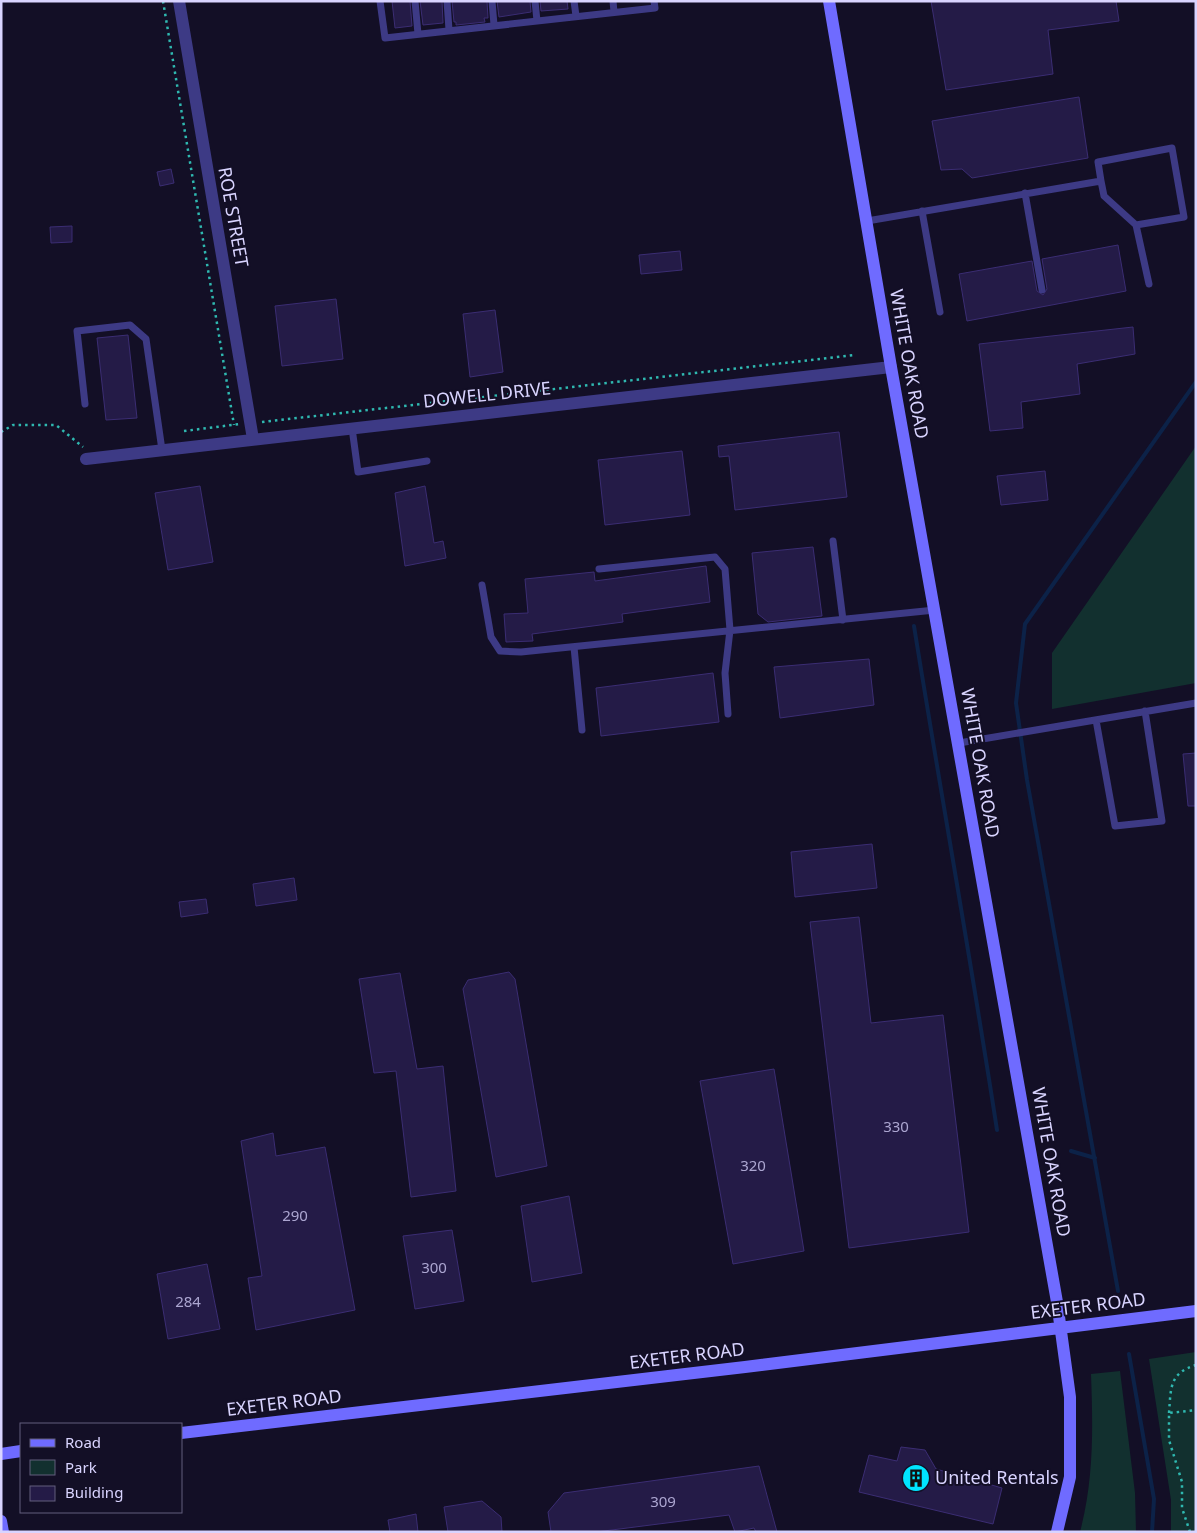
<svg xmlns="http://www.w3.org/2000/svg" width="1197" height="1533" viewBox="0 0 1197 1533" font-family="'Noto Sans',sans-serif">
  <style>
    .green { fill: #12302f }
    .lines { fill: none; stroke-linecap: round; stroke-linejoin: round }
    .stream { stroke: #0c2248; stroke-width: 4 }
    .building { fill: #241b47; stroke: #3b2d73 }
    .path { stroke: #2fb8b0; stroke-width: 2.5; stroke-dasharray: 2.5 4; stroke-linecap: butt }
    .lane { stroke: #3d3a85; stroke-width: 7 }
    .street { stroke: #3d3a85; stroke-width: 12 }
    .secondary { stroke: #6f6bff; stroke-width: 12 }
    .labels { text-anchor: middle; stroke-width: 4; stroke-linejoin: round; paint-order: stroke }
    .number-label { font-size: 15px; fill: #aca6d1 }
    .street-label { font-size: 18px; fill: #d9d4ff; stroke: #130f26 }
    .poi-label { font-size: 18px; fill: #d9d4ff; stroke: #130f26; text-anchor: start }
  </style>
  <rect width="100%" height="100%" fill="#130f26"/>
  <path class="green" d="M 1196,446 L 1196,683 L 1052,709 L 1052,653 Z
    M 1196,1352 L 1196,1532 L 1171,1532 L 1171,1500 L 1149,1359 Z
    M 1120,1371 L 1135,1493 L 1136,1532 L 1080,1532 C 1094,1479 1093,1428 1091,1374 Z"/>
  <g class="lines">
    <path class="stream" d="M 914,626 C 941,794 971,961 997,1130
      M 1071,1151 L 1095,1158
      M 1118,1291 L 1027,780 L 1016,703 L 1025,624 L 1196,382
      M 1129,1354 L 1154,1499 L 1152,1532"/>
  </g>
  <path class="building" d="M 392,1 L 410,1 L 412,26 L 395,28 Z
    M 420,1 L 442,1 L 443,23 L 423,25 Z
    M 452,1 L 487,1 L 488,18 L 484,18 L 485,22 L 456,25 L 456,22 L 454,22 Z
    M 497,1 L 530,1 L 531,12 L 499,17 Z
    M 540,1 L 567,1 L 568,9 L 541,11 Z
    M 931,1 L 1116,1 L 1119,21 L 1048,30 L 1053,74 L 946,90 Z
    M 1079,97 L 1088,158 L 972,178 L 962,169 L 941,170 L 932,121 Z
    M 171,169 L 174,183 L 160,186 L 157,172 Z
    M 72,226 L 72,242 L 51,243 L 50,227 Z
    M 1118,245 L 1126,291 L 967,321 L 959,274 L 1032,261 L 1037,291 L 1043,295 L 1047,289 L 1042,259 Z
    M 680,251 L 682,270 L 641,274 L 639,255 Z
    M 336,299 L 343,359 L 282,366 L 275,306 Z
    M 495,310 L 503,372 L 470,377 L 463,314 Z
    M 1133,327 L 1135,354 L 1077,364 L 1080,394 L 1021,402 L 1023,428 L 990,431 L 979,344 Z
    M 128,335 L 137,418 L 106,420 L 97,338 Z
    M 839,432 L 847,497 L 735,510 L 729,456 L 719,457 L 718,446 Z
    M 682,451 L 690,515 L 605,525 L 598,460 Z
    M 1045,471 L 1048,500 L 1001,505 L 997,476 Z
    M 200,486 L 213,562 L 168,570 L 155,493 Z
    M 425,486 L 434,543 L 443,541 L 446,558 L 405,566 L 395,493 Z
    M 813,547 L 822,616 L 768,622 L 758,614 L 752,553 Z
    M 706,566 L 710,602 L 622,614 L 623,622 L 532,634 L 533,641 L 506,642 L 504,614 L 528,613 L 525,579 L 594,572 L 595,581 Z
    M 869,659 L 874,705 L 780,718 L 774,667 Z
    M 713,673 L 719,722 L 601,736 L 596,688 Z
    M 1196,753 L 1196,806 L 1188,806 L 1183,754 Z
    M 872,844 L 877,888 L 795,897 L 791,852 Z
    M 294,878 L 297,900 L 256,906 L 253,884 Z
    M 206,899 L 208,913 L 181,917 L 179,902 Z
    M 859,917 L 871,1023 L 943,1015 L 969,1232 L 849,1248 L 810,922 Z
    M 509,972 L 515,979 L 547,1166 L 496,1177 L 463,989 L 468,980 Z
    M 400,973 L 417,1069 L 443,1066 L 456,1191 L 411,1197 L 396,1071 L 374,1073 L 359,979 Z
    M 774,1069 L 804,1251 L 733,1264 L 700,1081 Z
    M 273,1133 L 276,1156 L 325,1147 L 355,1310 L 256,1330 L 248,1278 L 262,1276 L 241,1141 Z
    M 569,1196 L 582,1273 L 532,1282 L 521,1206 Z
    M 452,1230 L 464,1301 L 415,1309 L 403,1236 Z
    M 207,1264 L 220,1329 L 168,1339 L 157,1274 Z
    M 901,1447 L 925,1450 L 936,1469 L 1002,1488 L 993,1524 L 859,1492 L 869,1455 L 897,1461 Z
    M 759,1466 L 777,1532 L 756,1532 L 754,1528 L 735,1532 L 729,1515 L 596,1532 L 551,1532 L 548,1512 L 564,1493 Z
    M 482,1501 L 501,1517 L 502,1532 L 448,1532 L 444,1507 Z
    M 416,1514 L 418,1532 L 390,1532 L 388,1520 Z"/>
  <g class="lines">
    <path class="path" d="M 163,1 L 234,425
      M 262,422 L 855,355
      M 184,431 L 240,424
      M 1,432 L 13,425 L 56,425 L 83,447
      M 1169,1413 C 1171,1388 1169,1373 1196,1365
      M 1190,1532 L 1182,1508 L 1182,1482 L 1169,1440 L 1169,1413 L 1196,1410"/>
    <path class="lane" d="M 380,1 L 385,38 L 655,8 L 654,1
      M 415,1 L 418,34
      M 447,1 L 449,30
      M 492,1 L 494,25
      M 535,1 L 537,21
      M 574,1 L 576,16
      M 613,1 L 614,12
      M 1101,181 L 1104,196 L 1136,225
      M 1025,193 L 1042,290
      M 922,211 L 940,312
      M 867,221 L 1101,181 L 1098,162 L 1172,148 L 1184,217 L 1136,225 L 1149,284
      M 85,404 L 77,331 L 130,325 L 146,339 L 162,450
      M 352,428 L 358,472 L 427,461
      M 833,541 L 843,620
      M 599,569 L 715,557 L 725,569 L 730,630 L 725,673 L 728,714
      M 482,585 L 491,637 L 500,651 L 521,652 L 935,610
      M 574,647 L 582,730
      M 1096,720 L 1115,826 L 1162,821 L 1145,711
      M 959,743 L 1196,703"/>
    <path class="street" d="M 179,1 L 253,439
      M 86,459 L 891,367"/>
    <path class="secondary" d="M 829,1 L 891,367 L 1057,1302 L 1070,1397 L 1070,1477 L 1057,1532
      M 181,1433 L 745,1367 L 1196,1311
      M 1,1454 L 21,1451
      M 1,1521 L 3,1532"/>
  </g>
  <defs>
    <g id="building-disc" transform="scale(1.4375)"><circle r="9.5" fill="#00e5ff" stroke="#130f26"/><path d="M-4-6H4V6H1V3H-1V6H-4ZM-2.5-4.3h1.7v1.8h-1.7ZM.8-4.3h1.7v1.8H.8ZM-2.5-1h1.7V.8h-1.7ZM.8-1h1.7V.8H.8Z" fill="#111"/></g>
  </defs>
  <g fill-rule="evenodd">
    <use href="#building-disc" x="916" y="1478"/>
  </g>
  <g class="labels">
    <g class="number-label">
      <text x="896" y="1132">330</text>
      <text x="753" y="1171">320</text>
      <text x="295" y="1221">290</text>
      <text x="434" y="1273">300</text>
      <text x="188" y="1307">284</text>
      <text x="663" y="1507">309</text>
    </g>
    <g class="street-label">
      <text transform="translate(233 217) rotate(80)" y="6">ROE STREET</text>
      <text transform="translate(909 364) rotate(80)" y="6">WHITE OAK ROAD</text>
      <text transform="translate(487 395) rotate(-6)" y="6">DOWELL DRIVE</text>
      <text transform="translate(980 763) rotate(80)" y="6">WHITE OAK ROAD</text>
      <text transform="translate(1051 1162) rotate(80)" y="6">WHITE OAK ROAD</text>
      <text transform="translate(1088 1306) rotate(-7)" y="6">EXETER ROAD</text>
      <text transform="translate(687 1356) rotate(-7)" y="6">EXETER ROAD</text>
      <text transform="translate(284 1403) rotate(-7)" y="6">EXETER ROAD</text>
    </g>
    <g class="poi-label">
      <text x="935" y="1484">United Rentals</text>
    </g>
  </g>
  <rect width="1197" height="1533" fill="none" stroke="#d9d4ff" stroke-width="5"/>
  <rect x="20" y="1423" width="162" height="90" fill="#130f26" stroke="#625e7d"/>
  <rect x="30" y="1439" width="25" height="8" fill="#6f6bff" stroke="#625e7d"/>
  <text x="65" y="1448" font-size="15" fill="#d9d4ff">Road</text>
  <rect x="30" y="1460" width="25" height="15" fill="#12302f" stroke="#625e7d"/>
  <text x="65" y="1473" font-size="15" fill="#d9d4ff">Park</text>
  <rect x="30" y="1486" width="25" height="15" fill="#241b47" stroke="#625e7d"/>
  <text x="65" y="1498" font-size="15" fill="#d9d4ff">Building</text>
</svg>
